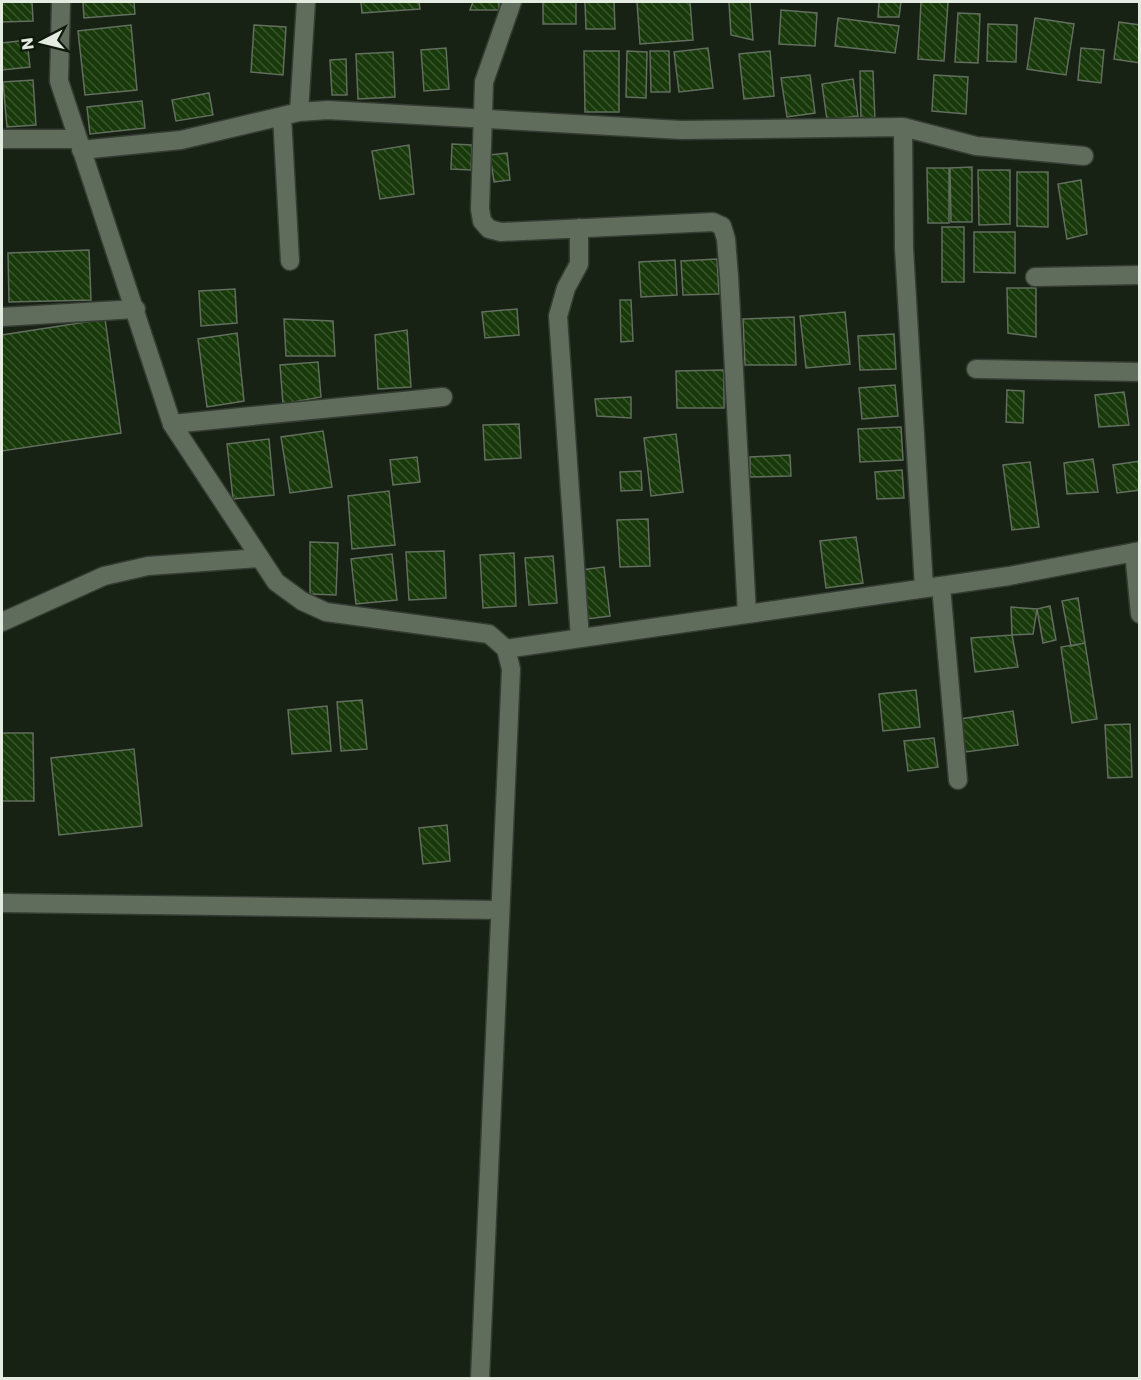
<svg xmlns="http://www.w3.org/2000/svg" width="1141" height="1380" viewBox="0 0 1141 1380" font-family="Poppins,sans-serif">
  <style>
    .building { fill: url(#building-back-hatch); stroke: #626e5e; stroke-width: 1.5 }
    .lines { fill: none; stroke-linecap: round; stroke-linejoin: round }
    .minor-casing { stroke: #353c33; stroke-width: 21 }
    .tertiary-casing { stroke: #353c33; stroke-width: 21 }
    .minor { stroke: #606c5c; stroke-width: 18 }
    .tertiary { stroke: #606c5c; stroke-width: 18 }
  </style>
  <defs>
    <pattern id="building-back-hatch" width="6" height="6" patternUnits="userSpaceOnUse" patternTransform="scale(1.5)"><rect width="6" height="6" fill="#183909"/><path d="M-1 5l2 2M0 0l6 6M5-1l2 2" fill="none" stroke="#39562d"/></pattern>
  </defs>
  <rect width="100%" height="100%" fill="#172114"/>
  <path class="building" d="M 2,2 L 32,2 L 33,21 L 2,22 Z
    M 83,2 L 134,2 L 135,14 L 84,18 Z
    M 361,2 L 419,2 L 420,9 L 362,13 Z
    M 473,2 L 499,2 L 499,10 L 470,10 Z
    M 543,2 L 576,2 L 576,24 L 543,24 Z
    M 585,2 L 614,2 L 615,29 L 586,29 Z
    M 637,2 L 690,2 L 693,40 L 640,44 Z
    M 729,2 L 750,2 L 753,40 L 731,35 Z
    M 879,2 L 901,2 L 899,17 L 878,17 Z
    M 921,2 L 948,2 L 944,61 L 918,59 Z
    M 781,10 L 817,13 L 815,46 L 779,44 Z
    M 958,13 L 980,14 L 978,63 L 955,62 Z
    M 838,18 L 899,26 L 895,53 L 835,46 Z
    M 1035,18 L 1074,24 L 1066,75 L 1027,69 Z
    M 1119,22 L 1140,25 L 1140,63 L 1114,59 Z
    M 988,24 L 1017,25 L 1016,62 L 987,61 Z
    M 131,25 L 137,90 L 85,95 L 78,31 Z
    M 254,25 L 286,27 L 283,75 L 251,72 Z
    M 27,40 L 30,67 L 2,70 L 2,43 Z
    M 446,48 L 449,89 L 424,91 L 421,50 Z
    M 708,48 L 713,88 L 679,92 L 674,52 Z
    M 1081,48 L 1104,50 L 1101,83 L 1078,80 Z
    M 584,51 L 619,51 L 619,112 L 585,112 Z
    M 627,51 L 647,52 L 646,98 L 626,97 Z
    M 650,51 L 669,51 L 670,92 L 651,92 Z
    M 770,51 L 774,96 L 744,99 L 739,54 Z
    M 393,52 L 395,97 L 358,99 L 356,54 Z
    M 346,59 L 347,95 L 332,95 L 330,60 Z
    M 860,71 L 873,71 L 875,121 L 861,121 Z
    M 810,75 L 815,113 L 787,117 L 781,78 Z
    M 934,75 L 968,77 L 966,114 L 932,111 Z
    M 853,79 L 858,116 L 827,120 L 822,84 Z
    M 33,80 L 36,125 L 7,127 L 3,82 Z
    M 209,93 L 213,115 L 176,121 L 172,100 Z
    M 142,101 L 145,128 L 90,134 L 87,107 Z
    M 452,144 L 472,145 L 471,170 L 451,169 Z
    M 409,145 L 414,194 L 380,199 L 372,151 Z
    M 507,153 L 510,180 L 494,182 L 490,155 Z
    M 972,167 L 972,222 L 951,222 L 950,168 Z
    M 927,168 L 949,168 L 949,223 L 928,223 Z
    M 978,170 L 1010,170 L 1010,224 L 979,225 Z
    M 1017,172 L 1048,172 L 1048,227 L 1017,226 Z
    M 1081,180 L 1087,234 L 1067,239 L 1058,184 Z
    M 942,227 L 964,227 L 964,282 L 942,282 Z
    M 974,232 L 1015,232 L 1015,273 L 974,272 Z
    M 89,250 L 91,300 L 9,302 L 8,253 Z
    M 717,259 L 719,294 L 683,295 L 681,261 Z
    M 675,260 L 677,295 L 641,297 L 639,262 Z
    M 1007,288 L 1036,288 L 1036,337 L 1008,333 Z
    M 235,289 L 237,323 L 201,326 L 199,291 Z
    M 620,300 L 631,300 L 633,341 L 621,342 Z
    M 517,309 L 519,335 L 485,338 L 482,312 Z
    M 845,312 L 850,364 L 806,368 L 800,316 Z
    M 794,317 L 796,365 L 745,365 L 743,319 Z
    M 105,319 L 121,433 L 2,451 L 2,335 Z
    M 284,319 L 333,321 L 335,356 L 286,356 Z
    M 407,330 L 411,387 L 378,389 L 375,335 Z
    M 237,333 L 244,401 L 207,407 L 198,339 Z
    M 894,334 L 896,369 L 860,370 L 858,336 Z
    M 318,362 L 321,397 L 283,404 L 280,365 Z
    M 724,370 L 724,408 L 677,408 L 676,371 Z
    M 895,385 L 898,416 L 862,419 L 859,388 Z
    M 1007,390 L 1024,391 L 1023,423 L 1006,422 Z
    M 1124,392 L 1129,425 L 1099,427 L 1095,395 Z
    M 631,397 L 631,418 L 597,416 L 595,399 Z
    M 519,424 L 521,458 L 485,460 L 483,425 Z
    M 901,427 L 903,460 L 860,462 L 858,429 Z
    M 323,431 L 332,487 L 290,493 L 281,437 Z
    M 676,434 L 683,492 L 651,496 L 644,438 Z
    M 269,439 L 274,495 L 233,499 L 227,444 Z
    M 790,455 L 791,476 L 750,477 L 750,457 Z
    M 417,457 L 420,482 L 393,485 L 390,460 Z
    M 1093,459 L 1098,492 L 1067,494 L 1064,463 Z
    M 1140,461 L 1140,490 L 1117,493 L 1113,465 Z
    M 1030,462 L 1039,527 L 1012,530 L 1003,465 Z
    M 902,470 L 904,498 L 877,499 L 875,472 Z
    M 641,471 L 642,490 L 621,491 L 620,472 Z
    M 389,491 L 395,545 L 352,549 L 348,496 Z
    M 648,519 L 650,566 L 620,567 L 617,520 Z
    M 856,537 L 863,583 L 826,588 L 820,541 Z
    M 310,542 L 338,543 L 336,595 L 310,594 Z
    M 444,551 L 446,598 L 409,600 L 406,552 Z
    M 514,553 L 516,606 L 483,608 L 480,555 Z
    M 392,554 L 397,600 L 356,604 L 351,559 Z
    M 553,556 L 557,603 L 529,605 L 525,558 Z
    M 604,567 L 610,616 L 587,619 L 581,570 Z
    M 1078,598 L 1085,643 L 1071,646 L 1062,601 Z
    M 1050,606 L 1056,640 L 1043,643 L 1037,609 Z
    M 1011,607 L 1037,609 L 1033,634 L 1012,635 Z
    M 1012,635 L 1018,667 L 975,672 L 971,638 Z
    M 1085,643 L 1097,719 L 1072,723 L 1061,647 Z
    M 916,690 L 920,727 L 883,731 L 879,694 Z
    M 362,700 L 367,749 L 341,751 L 337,702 Z
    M 327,706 L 331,751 L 292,754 L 288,710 Z
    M 1013,711 L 1018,745 L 965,752 L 960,719 Z
    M 1130,724 L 1132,777 L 1108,778 L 1105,725 Z
    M 2,733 L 33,733 L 34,801 L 2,801 Z
    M 934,738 L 938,767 L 908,771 L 904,741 Z
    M 134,749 L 142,826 L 59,835 L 51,758 Z
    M 447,825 L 450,861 L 423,864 L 419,828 Z"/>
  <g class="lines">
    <g class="minor-casing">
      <path id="minor" d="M 512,2 L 484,82 L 480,209 L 482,221 L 489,229 L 501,232 L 713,222 L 722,226 L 726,239 L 729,276 L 747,614
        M 299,112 L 306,2
        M 282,116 L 290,261
        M 903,127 L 904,248 L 924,588
        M 2,139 L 77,139
        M 81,150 L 181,140 L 299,112 L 328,110 L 681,130 L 903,127 L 976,146 L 1084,156
        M 579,228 L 579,264 L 566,288 L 558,316 L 580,638
        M 1035,277 L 1140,275
        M 2,317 L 136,309
        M 976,369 L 1140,372
        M 172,424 L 443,397
        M 1134,552 L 1140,614
        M 941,586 L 958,780
        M 2,622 L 104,576 L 148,566 L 260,558
        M 506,649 L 1009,576 L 1140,551"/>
    </g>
    <g class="tertiary-casing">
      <path id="tertiary" d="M 61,2 L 59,81 L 172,424 L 276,582 L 302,601 L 326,612 L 489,634 L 506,649 L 511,669 L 480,1378
        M 2,903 L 500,910"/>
    </g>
    <use href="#minor" class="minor"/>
    <use href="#tertiary" class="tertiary"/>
  </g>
  <rect width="1141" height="1380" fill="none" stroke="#e4ebe1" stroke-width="6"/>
  <g transform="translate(42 42) rotate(263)" stroke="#0e180b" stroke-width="4.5" paint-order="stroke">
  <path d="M0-4.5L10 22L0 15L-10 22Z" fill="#e4ebe1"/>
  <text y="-9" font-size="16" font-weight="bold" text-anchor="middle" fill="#e4ebe1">N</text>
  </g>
</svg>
